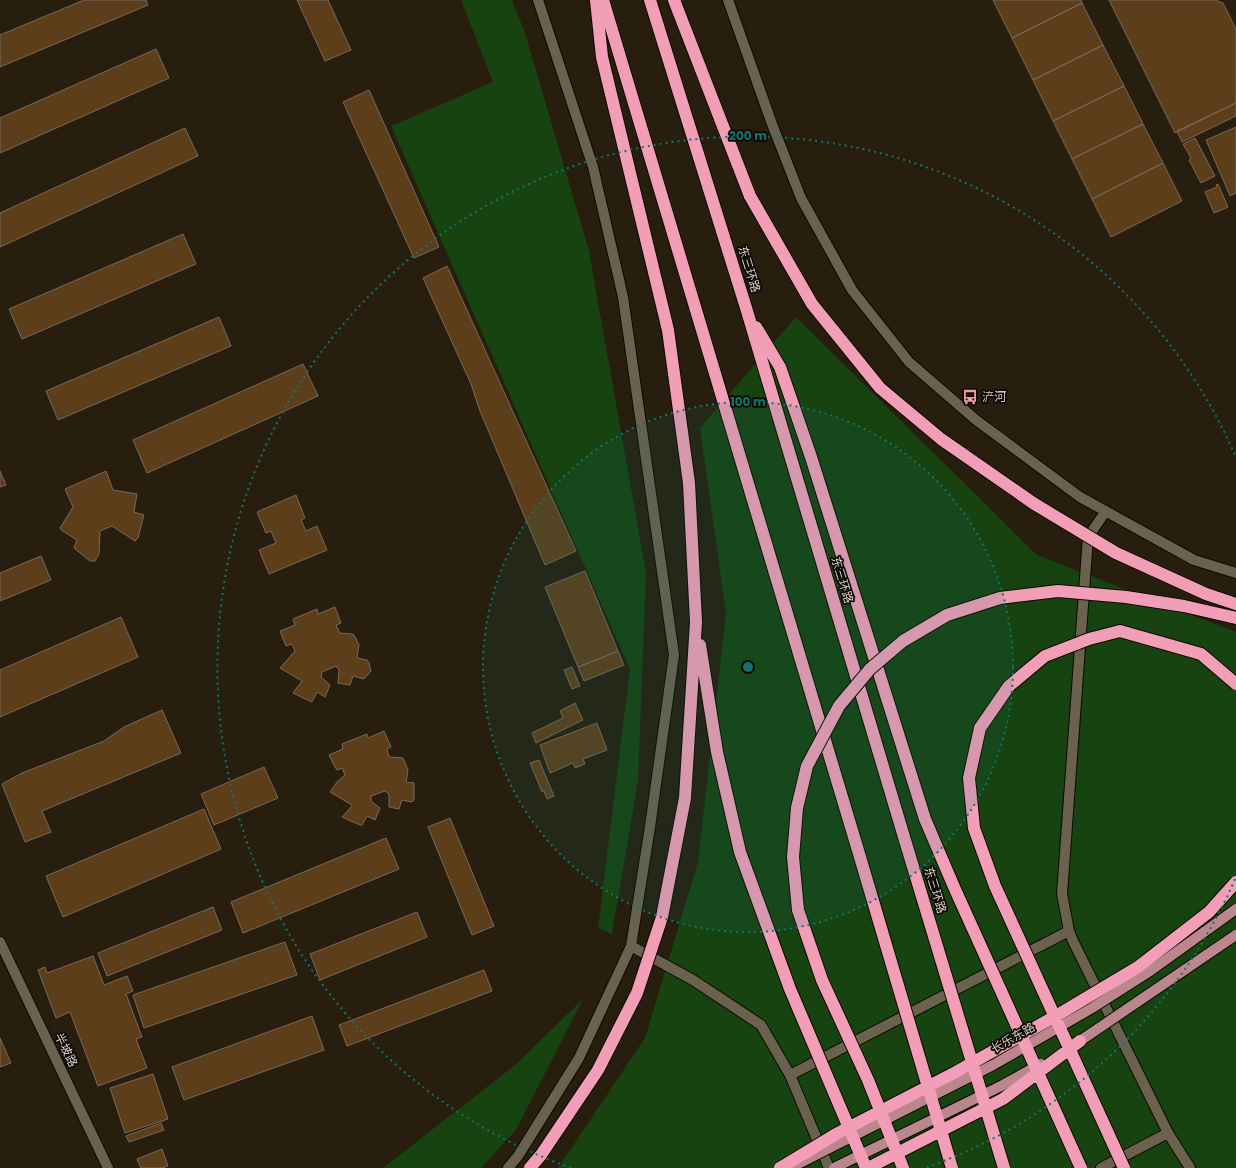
<svg xmlns="http://www.w3.org/2000/svg" width="1236" height="1168" viewBox="0 0 1236 1168" font-family="Poppins,'Noto Sans SC',sans-serif">
  <style>
    .green { fill: #174310 }
    .building { fill: #5d3e1a; stroke: #79695a }
    .lines { fill: none; stroke-linecap: round; stroke-linejoin: round }
    .secondary-casing { stroke: #0f0800; stroke-width: 12 }
    .highway-casing { stroke: #0f0800; stroke-width: 14 }
    .secondary { stroke: #6b614f; stroke-width: 10 }
    .highway { stroke: #f29eb7; stroke-width: 12 }
    .primary-bridge-casing { stroke: #0f0800; stroke-width: 12; stroke-linecap: butt }
    .highway-bridge-casing { stroke: #0f0800; stroke-width: 14; stroke-linecap: butt }
    .primary-bridge { stroke: #bc868d; stroke-width: 10 }
    .highway-bridge { stroke: #f29eb7; stroke-width: 12 }
    .ring { fill: none; stroke: #0f766e; stroke-width: 2; stroke-dasharray: 2 4 }
    .labels { text-anchor: middle; stroke-width: 3.5; stroke-linejoin: round; paint-order: stroke }
    .street-label { font-size: 12px; fill: #d9d3c9; stroke: #0c0804 }
    .poi-label { font-size: 12px; fill: #d9d3c9; stroke: #0c0804; text-anchor: start }
    .centre { fill: #0f766e; stroke: #0c0804; stroke-width: 2 }
    .ring-label { font-size: 12px; text-anchor: middle; font-weight: bold; fill: #0f766e; stroke: #0c0804; stroke-width: 3.5; stroke-linejoin: round; paint-order: stroke }
  </style>
  <rect width="100%" height="100%" fill="#271e0e"/>
  <path class="green" d="M 461,0 L 512,0 L 525,33 L 589,251 L 646,573 L 638,781 L 612,934 L 598,928 L 630,669 L 391,126 L 493,82 Z
    M 796,317 L 1037,555 L 1236,632 L 1236,1168 L 558,1168 L 645,1038 L 698,862 L 726,613 L 700,428 Z
    M 583,999 L 516,1130 L 481,1168 L 383,1168 L 514,1066 Z"/>
  <path class="building" d="M 84,0 L 146,0 L 148,5 L 0,67 L 0,35 Z
    M 297,0 L 328,0 L 351,50 L 325,61 Z
    M 993,0 L 1081,0 L 1082,3 L 1012,38 Z
    M 1109,0 L 1215,0 L 1223,3 L 1236,29 L 1236,103 L 1175,133 Z
    M 1082,3 L 1103,45 L 1033,80 L 1012,38 Z
    M 1103,45 L 1124,86 L 1053,121 L 1033,80 Z
    M 156,49 L 169,78 L 0,153 L 0,118 Z
    M 1124,86 L 1143,124 L 1072,159 L 1053,121 Z
    M 369,90 L 439,247 L 414,258 L 343,102 Z
    M 1236,103 L 1236,116 L 1182,142 L 1177,131 Z
    M 1143,124 L 1163,163 L 1092,199 L 1072,159 Z
    M 1236,127 L 1236,193 L 1230,196 L 1206,140 Z
    M 185,128 L 198,156 L 0,247 L 0,213 Z
    M 1195,138 L 1215,176 L 1201,183 L 1189,160 L 1191,158 L 1183,144 Z
    M 1163,163 L 1182,201 L 1111,237 L 1092,199 Z
    M 1218,184 L 1228,207 L 1214,213 L 1205,192 L 1217,187 L 1216,185 Z
    M 183,234 L 196,264 L 22,339 L 9,309 Z
    M 447,266 L 576,551 L 545,565 L 480,411 L 471,384 L 423,278 Z
    M 219,317 L 231,346 L 58,420 L 46,391 Z
    M 303,364 L 318,396 L 147,473 L 133,440 Z
    M 0,471 L 6,485 L 0,487 Z
    M 106,471 L 113,490 L 137,494 L 134,512 L 144,515 L 138,538 L 135,541 L 112,526 L 100,531 L 99,554 L 95,561 L 90,561 L 74,548 L 77,540 L 61,530 L 60,528 L 73,507 L 65,489 Z
    M 296,495 L 305,518 L 301,520 L 306,531 L 317,526 L 327,550 L 269,574 L 259,550 L 276,543 L 271,531 L 266,533 L 257,512 Z
    M 41,556 L 51,580 L 0,601 L 0,573 Z
    M 585,571 L 618,651 L 578,667 L 545,587 Z
    M 335,607 L 341,623 L 336,625 L 340,633 L 352,634 L 354,635 L 359,645 L 357,658 L 367,660 L 369,663 L 371,671 L 364,679 L 353,676 L 350,685 L 338,683 L 339,670 L 336,666 L 322,672 L 321,677 L 330,685 L 325,697 L 317,692 L 312,702 L 293,693 L 302,681 L 280,668 L 295,651 L 292,644 L 286,646 L 280,631 L 295,625 L 293,619 L 317,609 L 318,614 Z
    M 121,617 L 138,657 L 0,717 L 0,670 Z
    M 618,651 L 624,665 L 584,681 L 578,667 Z
    M 572,667 L 580,686 L 572,689 L 564,670 Z
    M 575,703 L 583,720 L 536,743 L 532,733 L 563,718 L 560,711 Z
    M 162,710 L 181,753 L 42,811 L 51,832 L 25,842 L 2,784 L 22,773 L 104,741 L 124,727 Z
    M 597,723 L 607,750 L 583,759 L 585,764 L 575,768 L 573,763 L 550,773 L 540,745 Z
    M 384,731 L 391,747 L 387,749 L 389,757 L 403,758 L 408,770 L 406,782 L 414,783 L 414,800 L 412,802 L 402,800 L 399,809 L 389,807 L 389,794 L 385,791 L 371,796 L 371,801 L 380,808 L 375,820 L 367,816 L 362,825 L 360,825 L 342,817 L 352,806 L 352,805 L 330,792 L 337,782 L 345,775 L 342,768 L 337,770 L 335,767 L 329,755 L 343,749 L 342,744 L 367,734 L 368,738 Z
    M 539,760 L 554,796 L 547,799 L 544,791 L 542,792 L 530,763 Z
    M 264,767 L 278,798 L 214,825 L 201,794 Z
    M 204,809 L 221,849 L 63,917 L 46,876 Z
    M 450,818 L 494,926 L 472,935 L 428,827 Z
    M 386,838 L 399,869 L 243,933 L 231,902 Z
    M 213,907 L 222,930 L 107,976 L 98,953 Z
    M 417,912 L 427,937 L 320,980 L 310,954 Z
    M 285,942 L 297,975 L 144,1028 L 133,995 Z
    M 93,956 L 104,985 L 127,976 L 133,991 L 126,994 L 142,1037 L 136,1039 L 147,1068 L 98,1086 L 70,1012 L 56,1018 L 38,970 L 45,967 L 47,973 Z
    M 484,970 L 492,991 L 347,1046 L 339,1025 Z
    M 312,1016 L 324,1050 L 184,1100 L 172,1067 Z
    M 0,1038 L 11,1063 L 0,1067 Z
    M 153,1074 L 168,1119 L 125,1133 L 110,1088 Z
    M 161,1123 L 164,1130 L 129,1142 L 126,1136 Z
    M 162,1149 L 168,1166 L 162,1168 L 141,1168 L 137,1159 Z"/>
  <g class="lines">
    <g class="secondary-casing">
      <path id="secondary" d="M 728,0 L 772,124 L 801,198 L 852,290 L 909,362 L 976,420 L 1080,497 L 1194,560 L 1236,573
        M 1106,511 L 1088,537 L 1062,894 L 1069,931 L 1073,941 L 1168,1133 L 1190,1168
        M 0,942 L 108,1168
        M 631,946 L 693,980 L 761,1025 L 790,1075 L 829,1168
        M 790,1075 L 1069,931
        M 508,1168 L 518,1156 L 579,1058 L 631,946 L 650,827 L 674,655 L 623,297 L 593,167 L 538,0
        M 1101,1168 L 1168,1133"/>
    </g>
    <g class="highway-casing">
      <path id="highway" d="M 596,0 L 602,57 L 668,330 L 689,483 L 696,622
        M 603,0 L 860,857
        M 650,0 L 747,311 L 904,837
        M 674,0 L 750,196
        M 756,327 L 780,367 L 811,457 L 925,819"/>
    </g>
    <use href="#secondary" class="secondary"/>
    <use href="#highway" class="highway"/>
    <g class="primary-bridge-casing">
      <path id="primary-bridge" d="M 1074,1045 L 1236,935
        M 790,1168 L 993,1065 L 1092,1008 L 1150,971 L 1236,909
        M 834,1168 L 1003,1085 L 1041,1064"/>
    </g>
    <g class="highway-bridge-casing">
      <path id="highway-bridge" d="M 750,196 L 812,304 L 880,388 L 941,439 L 1033,503 L 1116,553 L 1206,594 L 1236,604
        M 700,645 L 717,752 L 740,852 L 790,989 L 866,1168
        M 925,819 L 954,887 L 1081,1168
        M 904,837 L 1004,1168
        M 860,857 L 952,1168
        M 530,1168 L 541,1155 L 598,1070 L 637,993 L 662,917 L 685,798 L 696,622
        M 780,1168 L 838,1133 L 956,1072 L 1061,1013 L 1138,967 L 1209,912 L 1236,882
        M 868,1168 L 1003,1099 L 1080,1041
        M 903,1168 L 868,1080 L 822,980 L 798,910 L 793,857 L 797,808 L 807,766 L 839,706 L 870,669 L 903,641 L 947,615 L 1000,598 L 1058,591 L 1126,597 L 1184,606 L 1236,618
        M 1124,1168 L 995,886 L 974,828 L 969,778 L 980,728 L 1009,686 L 1045,656 L 1089,639 L 1120,631 L 1201,654 L 1236,684"/>
    </g>
    <use href="#primary-bridge" class="primary-bridge"/>
    <use href="#highway-bridge" class="highway-bridge"/>
  </g>
  <circle cx="748" cy="667" r="265" fill="#0f766e" fill-opacity=".12"/>
  <g class="ring">
    <circle cx="748" cy="667" r="265"/>
    <path d="M1235 879A531 531 0 0 1 925 1168M571 1168A531 531 0 1 1 1235 455"/>
  </g>
  <defs>
    <g id="bus-bare" transform="scale(1.2)"><path d="M-5-6H5V4H4V6H2V4H-2V6H-4V4H-5ZM-3.5-4V0h7V-4ZM-3.5 1.2v1.5H-2V1.2ZM2 1.2v1.5H3.5V1.2Z" fill="#f39aaa" stroke="#0c0804" stroke-width="2.5" paint-order="stroke"/></g>
  </defs>
  <g fill-rule="evenodd">
    <use href="#bus-bare" x="970" y="397"/>
  </g>
  <g class="labels">
    <g class="street-label">
      <text transform="translate(749 269) rotate(73)" y="4">东三环路</text>
      <text transform="translate(842 580) rotate(73)" y="4">东三环路</text>
      <text transform="translate(935 890) rotate(73)" y="4">东三环路</text>
      <text transform="translate(1013 1038) rotate(-30)" y="4">长乐东路</text>
      <text transform="translate(66 1050) rotate(64)" y="4">半坡路</text>
    </g>
    <g class="poi-label">
      <text x="982" y="401">浐河</text>
    </g>
  </g>
  <circle cx="748" cy="667" r="6" class="centre"/>
  <g class="ring-label">
    <text x="748" y="140">200 m</text>
    <text x="748" y="406">100 m</text>
  </g>
</svg>
